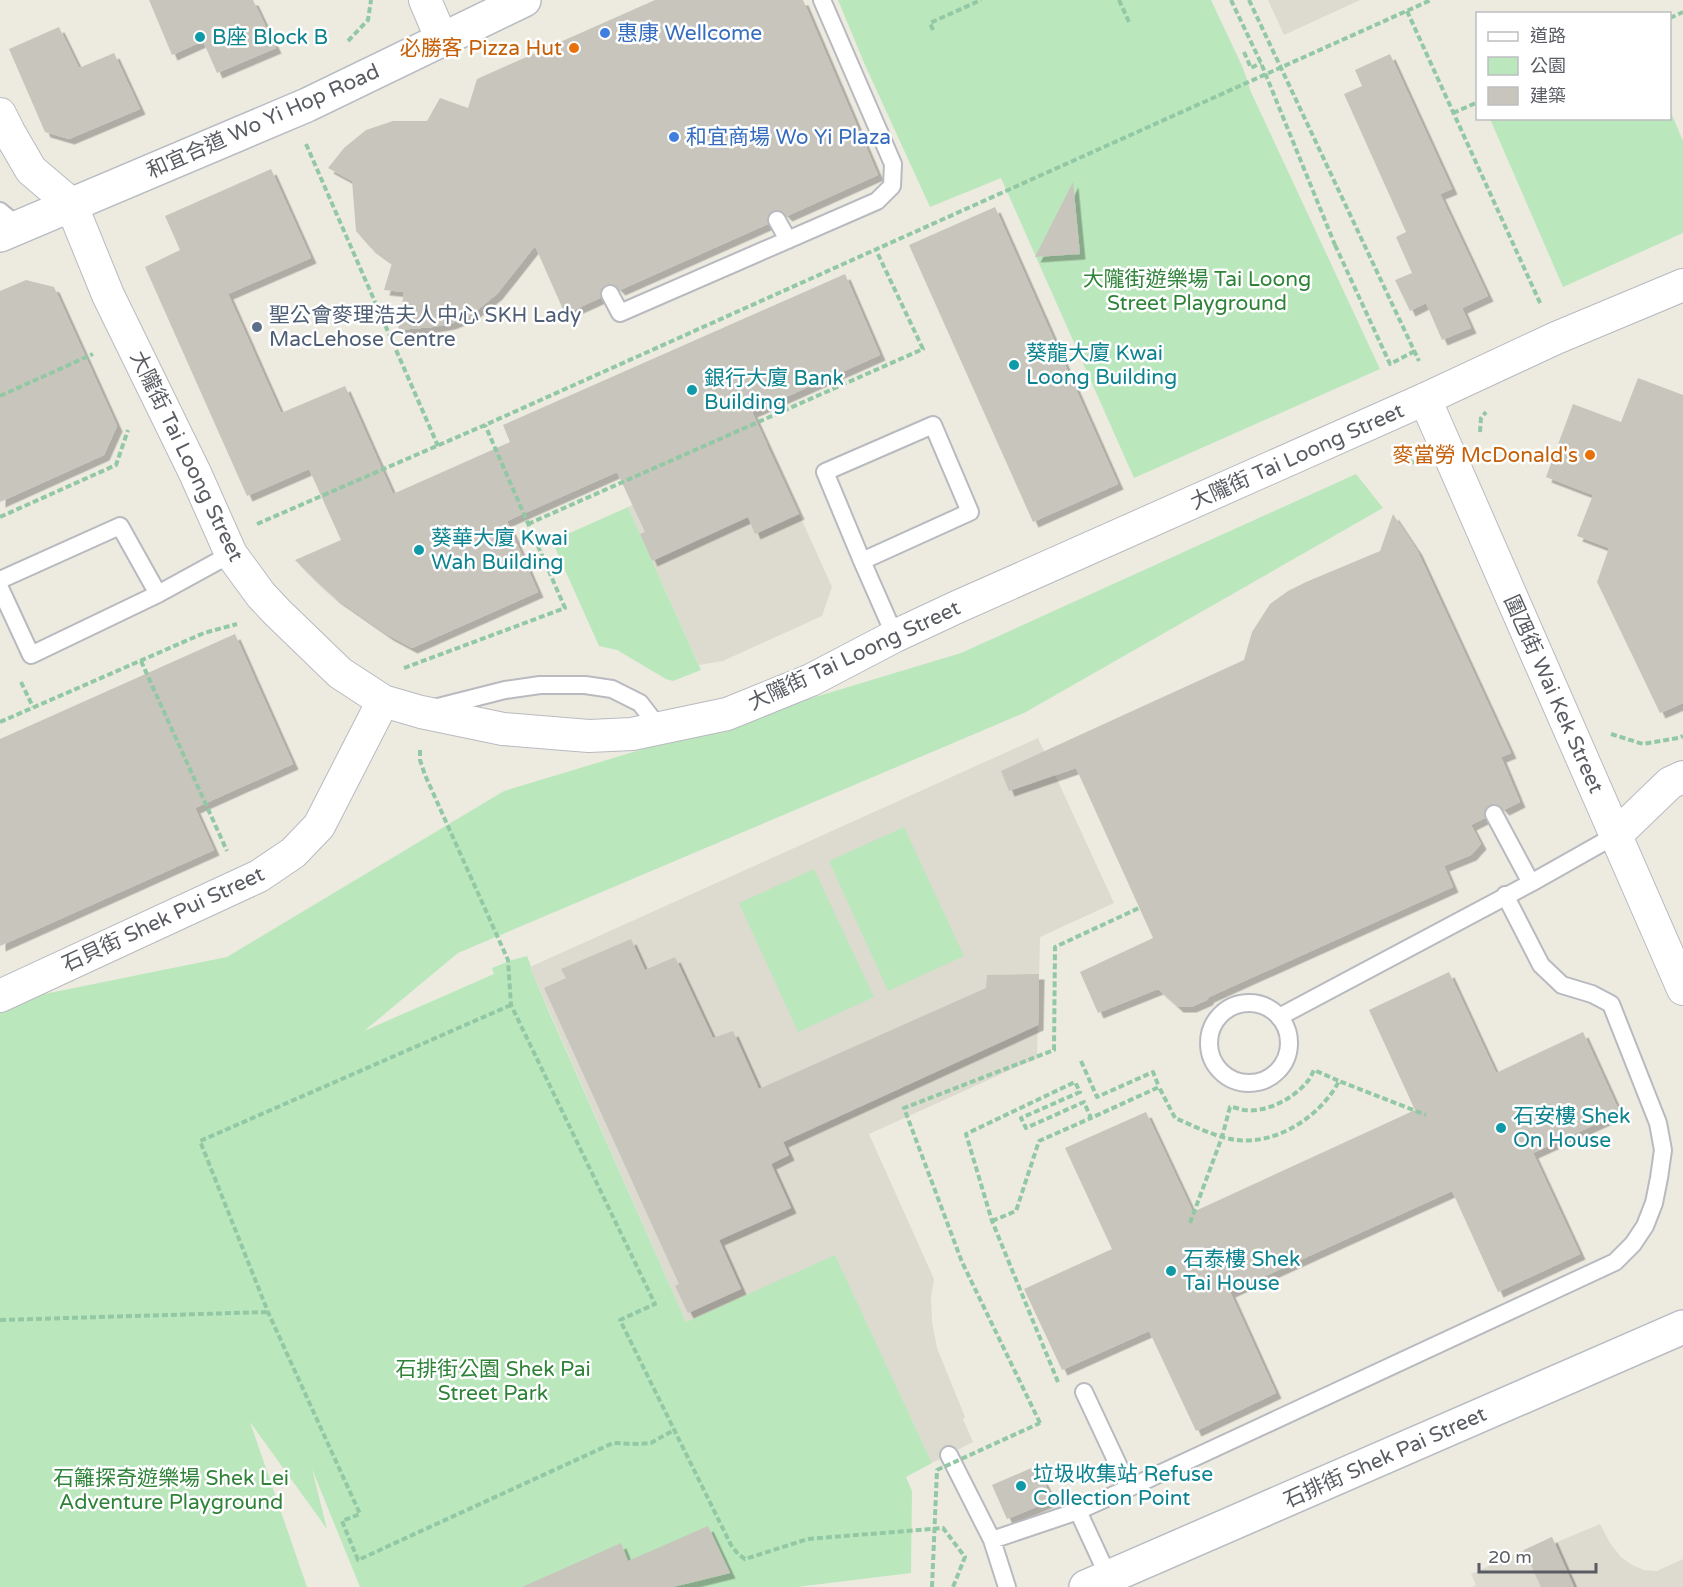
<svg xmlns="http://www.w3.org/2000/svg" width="1683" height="1587" viewBox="0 0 1683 1587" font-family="'Varela Round','Noto Sans TC',sans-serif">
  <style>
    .education { fill: #dddacf }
    .green { fill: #bbe7bd }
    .building { fill: #c8c5bd; filter: url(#shadow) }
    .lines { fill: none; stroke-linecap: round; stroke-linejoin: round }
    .lane-casing { stroke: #b8bac0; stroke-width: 20 }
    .street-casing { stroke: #b8bac0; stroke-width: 34 }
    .secondary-casing { stroke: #b9bcc3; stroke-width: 36 }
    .path { stroke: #93c8a5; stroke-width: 4; stroke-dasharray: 6 3; stroke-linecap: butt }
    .lane { stroke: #fff; stroke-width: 16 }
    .street { stroke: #fff; stroke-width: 32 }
    .secondary { stroke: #fff; stroke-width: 33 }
    .path-bridge { stroke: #93c8a5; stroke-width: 4; stroke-dasharray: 6 3; stroke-linecap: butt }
    .shop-dot { fill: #3f7fe0; stroke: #fff; stroke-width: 2 }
    .culture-dot { fill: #0f9aa8; stroke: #fff; stroke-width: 2 }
    .food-dot { fill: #e8710a; stroke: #fff; stroke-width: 2 }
    .service-dot { fill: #5c6f8a; stroke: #fff; stroke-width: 2 }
    .labels { text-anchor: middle; stroke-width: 5; stroke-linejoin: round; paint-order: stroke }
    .shop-label { font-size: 21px; fill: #366cbe; stroke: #fff; text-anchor: start }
    .culture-label { font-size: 21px; fill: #0d838f; stroke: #fff; text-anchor: start }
    .food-label { font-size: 21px; fill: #c56008; stroke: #fff; text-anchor: end }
    .street-label { font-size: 21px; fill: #595c62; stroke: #fff }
    .park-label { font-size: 21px; fill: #2f8338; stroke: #fff }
    .service-label { font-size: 21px; fill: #4e5e75; stroke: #fff; text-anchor: start }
  </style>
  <defs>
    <filter id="shadow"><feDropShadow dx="5.5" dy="5.5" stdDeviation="0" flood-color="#0004"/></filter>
  </defs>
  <rect width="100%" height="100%" fill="#edebe0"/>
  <path class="education" d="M 1268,0 L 1360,0 L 1284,35 Z
    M 768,445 L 832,587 L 822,616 L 723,661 L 699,665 L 628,507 Z
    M 1038,738 L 1114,903 L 1040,937 L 1037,1058 L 869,1134 L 934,1279 L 931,1297 L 932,1322 L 937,1348 L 965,1417 L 963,1419 L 973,1442 L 932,1463 L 835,1256 L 686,1322 L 530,967 Z
    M 1600,1524 L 1610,1543 L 1621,1557 L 1632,1565 L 1644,1570 L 1657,1571 L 1683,1559 L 1683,1587 L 1472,1587 L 1476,1585 L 1471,1574 L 1552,1537 L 1555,1543 Z"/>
  <path class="green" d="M 838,0 L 1211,0 L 1243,68 L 1251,92 L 1380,369 L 1134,478 L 1001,178 L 930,207 L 865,65 Z
    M 1670,110 L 1683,141 L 1683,233 L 1563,287 L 1490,119 L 1670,118 Z
    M 1356,474 L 1383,508 L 1024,713 L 458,953 L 364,1031 L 494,974 L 492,968 L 512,960 L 527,956 L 531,966 L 530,967 L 550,1014 L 686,1322 L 835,1255 L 932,1463 L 906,1477 L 912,1491 L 911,1573 L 797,1587 L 360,1587 L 312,1469 L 327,1529 L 250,1422 L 307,1587 L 0,1587 L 0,1003 L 227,957 L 504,791 L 961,653 Z
    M 628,507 L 701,670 L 673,681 L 666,679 L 617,650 L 599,646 L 552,541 Z
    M 904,827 L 964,956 L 888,991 L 829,861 Z
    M 814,869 L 874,997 L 798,1032 L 739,903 Z"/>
  <path class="building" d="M 149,0 L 253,0 L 276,48 L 217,73 L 203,41 L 172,55 Z
    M 655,0 L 803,0 L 878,175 L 787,216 L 782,211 L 772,211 L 768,215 L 768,224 L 620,290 L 615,285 L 606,285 L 601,289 L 600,298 L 565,314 L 535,246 L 497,294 L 470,316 L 450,324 L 433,327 L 398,330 L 404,292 L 384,290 L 392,263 L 370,247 L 356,231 L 352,181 L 328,168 L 344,148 L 366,130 L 393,121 L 427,121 L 440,98 L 468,108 L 477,79 Z
    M 59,27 L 79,68 L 114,53 L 140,109 L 69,139 L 45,132 L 9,49 Z
    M 1390,54 L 1452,189 L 1440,194 L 1488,296 L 1462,308 L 1471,328 L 1442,340 L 1426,303 L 1410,311 L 1395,280 L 1412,273 L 1396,237 L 1406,232 L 1344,94 L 1362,86 L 1355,70 Z
    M 271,169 L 311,258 L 228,294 L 281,413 L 345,386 L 393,494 L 510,442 L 503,425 L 845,274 L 880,355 L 752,412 L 799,514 L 755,534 L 748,517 L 652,561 L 640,534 L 645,532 L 617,472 L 507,521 L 538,592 L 412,648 L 388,635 L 335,598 L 316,581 L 295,560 L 341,540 L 309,469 L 247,496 L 145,267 L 180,250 L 165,216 Z
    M 1073,182 L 1080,254 L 1035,257 Z
    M 995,207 L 1118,484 L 1033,522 L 909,245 Z
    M 26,280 L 54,287 L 117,426 L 104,455 L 0,502 L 0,291 Z
    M 1638,378 L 1683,395 L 1683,703 L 1660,713 L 1597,582 L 1609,548 L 1577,536 L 1593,495 L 1546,477 L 1573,404 L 1621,422 Z
    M 1393,514 L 1417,550 L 1511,753 L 1501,757 L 1520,802 L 1504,810 L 1499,805 L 1490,805 L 1485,809 L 1485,818 L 1471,825 L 1481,844 L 1471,855 L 1444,866 L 1453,887 L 1209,997 L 1207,1000 L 1191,1007 L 1178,1007 L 1158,989 L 1098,1013 L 1080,972 L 1153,938 L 1076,768 L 1009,791 L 1001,771 L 1244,660 L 1252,632 L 1270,604 L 1288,591 L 1306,582 L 1380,551 Z
    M 235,634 L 293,764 L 195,808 L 214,850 L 0,946 L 0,739 Z
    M 631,939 L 645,970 L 675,957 L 713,1038 L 733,1031 L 759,1089 L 986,988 L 987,975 L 1039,974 L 1038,1025 L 783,1142 L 789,1155 L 771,1164 L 791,1208 L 719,1240 L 741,1289 L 688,1313 L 675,1286 L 679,1284 L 544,988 L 566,978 L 561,969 Z
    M 1449,972 L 1496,1073 L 1583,1032 L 1620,1113 L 1533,1153 L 1580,1254 L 1498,1292 L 1452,1191 L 1230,1292 L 1276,1393 L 1196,1431 L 1149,1331 L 1062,1370 L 1024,1289 L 1112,1249 L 1065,1148 L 1146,1112 L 1193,1212 L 1328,1150 L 1415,1110 L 1369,1010 Z
    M 1036,1466 L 1053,1500 L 1007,1519 L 992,1485 Z
    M 708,1526 L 730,1573 L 673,1587 L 522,1587 L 621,1543 L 628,1561 Z
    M 1552,1537 L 1574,1587 L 1541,1587 L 1524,1550 Z"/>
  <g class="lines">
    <g class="lane-casing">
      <path id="lane" d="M 0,211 L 19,227
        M 777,220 L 788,240
        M 610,294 L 620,313 L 877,201 L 892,186 L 893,164 L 822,0
        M 862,561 L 970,512 L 933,425 L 825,472 L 862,561 L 895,636
        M 0,580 L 120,526 L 158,594
        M 0,588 L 31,655 L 158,594 L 231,554
        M 434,708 L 505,690 L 540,685 L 585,685 L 612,689 L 640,703 L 660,729
        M 1494,814 L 1531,883
        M1209 1043a40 40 0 1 1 80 0a40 40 0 1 1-80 0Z
        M 1279,1017 L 1531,883 L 1616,835
        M 1084,1392 L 1129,1488
        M 949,1455 L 992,1540 L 1078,1511 L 1129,1488 L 1615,1262 L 1633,1244 L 1645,1226 L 1654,1203 L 1659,1178 L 1663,1150 L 1658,1123 L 1611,1004 L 1592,994 L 1562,985 L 1541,965 L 1505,895
        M 1078,1511 L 1109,1578
        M 992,1540 L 1007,1587"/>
    </g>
    <g class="street-casing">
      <path id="street" d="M 425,0 L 442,40
        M 0,114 L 9,132 L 31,170 L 71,204 L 108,295 L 195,473 L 231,554 L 261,595 L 277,612 L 340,673 L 383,701 L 421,712 L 503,729 L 589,736 L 632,734 L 727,714 L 811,680 L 895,636 L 957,607 L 1425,399 L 1556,338 L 1683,285
        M 1425,399 L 1683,989
        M 1616,835 L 1670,783 L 1683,777
        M 0,996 L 259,876 L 293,853 L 319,826 L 383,701"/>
    </g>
    <g class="secondary-casing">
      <path id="secondary" d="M 0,235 L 307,105 L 524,0
        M 1086,1587 L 1683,1327"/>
    </g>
    <path class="path" d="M 1119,0 L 1129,22
      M 1249,0 L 1419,361
      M 1407,11 L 1541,305
      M 1670,18 L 1683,12
      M 933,30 L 930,23 L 981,0
      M 348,41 L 368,20 L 371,0
      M 1244,52 L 1251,68 L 1261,63
      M 1453,113 L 1478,102
      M 306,144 L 438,446
      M 1335,245 L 1390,364 L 1415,351
      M 0,396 L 93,354
      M 1480,432 L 1481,418 L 1486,412
      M 1394,453 L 1414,463
      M 0,517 L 116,465 L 128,430
      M 257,524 L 485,425 L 1431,0
      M 528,524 L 923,349 L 876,250
      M 141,661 L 227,851
      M 404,668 L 565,608 L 485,425
      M 21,682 L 33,707
      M 0,722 L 204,633 L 237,624
      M 1611,734 L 1643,744 L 1678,738 L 1683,736
      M 420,750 L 420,760 L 425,775 L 508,960 L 511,1005 L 655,1304 L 620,1320 L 731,1545 L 738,1554 L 745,1559 L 808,1539 L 943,1528 L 965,1557 L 953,1587
      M 511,1005 L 200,1141 L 268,1312 L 360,1514 L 342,1521 L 358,1560 L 613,1443 L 639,1444 L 651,1443 L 674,1430
      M 1081,1061 L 1097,1097 L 1153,1072 L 1159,1087
      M 992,1221 L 1016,1211 L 1039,1141 L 1091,1118
      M 1190,1223 L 1222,1137 L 1230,1107 C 1234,1107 1239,1109 1244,1110 C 1266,1113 1293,1099 1307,1082 C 1310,1079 1312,1074 1314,1070 L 1339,1081
      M 0,1320 L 268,1312
      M 1058,1382 L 992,1221 L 966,1134 L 1075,1082 L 1080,1092 L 1021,1118 L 1026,1128 L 1084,1102 L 1091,1118 L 1159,1087 L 1175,1118 C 1194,1126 1215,1137 1236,1140 C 1277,1145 1321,1116 1339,1081 L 1426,1115
      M 1040,1423 L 962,1262 L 904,1108 L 1054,1050 L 1055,947 L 1139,908"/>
    <use href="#lane" class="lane"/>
    <use href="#street" class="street"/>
    <use href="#secondary" class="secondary"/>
    <path class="path-bridge" d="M 1231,0 L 1261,63 L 1335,245
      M 932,1587 L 937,1470 L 1040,1423"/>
  </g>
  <g class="shop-dot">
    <circle cx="605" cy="33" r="6"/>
    <circle cx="674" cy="137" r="6"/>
  </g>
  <g class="culture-dot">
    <circle cx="200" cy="37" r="6"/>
    <circle cx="1014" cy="365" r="6"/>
    <circle cx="692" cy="390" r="6"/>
    <circle cx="419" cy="550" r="6"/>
    <circle cx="1501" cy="1128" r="6"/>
    <circle cx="1171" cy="1271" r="6"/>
    <circle cx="1021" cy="1486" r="6"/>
  </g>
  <g class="food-dot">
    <circle cx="574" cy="48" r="6"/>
    <circle cx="1590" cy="455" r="6"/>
  </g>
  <circle class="service-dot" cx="257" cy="327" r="6"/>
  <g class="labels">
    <g class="shop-label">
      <text x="617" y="40">惠康 Wellcome</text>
      <text x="686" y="144">和宜商場 Wo Yi Plaza</text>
    </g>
    <g class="culture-label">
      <text x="212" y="44">B座 Block B</text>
      <text x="1026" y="360">葵龍大廈 Kwai<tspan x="1026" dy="24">Loong Building</tspan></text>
      <text x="704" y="385">銀行大廈 Bank<tspan x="704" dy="24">Building</tspan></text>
      <text x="431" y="545">葵華大廈 Kwai<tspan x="431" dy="24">Wah Building</tspan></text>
      <text x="1513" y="1123">石安樓 Shek<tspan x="1513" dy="24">On House</tspan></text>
      <text x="1183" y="1266">石泰樓 Shek<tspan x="1183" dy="24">Tai House</tspan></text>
      <text x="1033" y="1481">垃圾收集站 Refuse<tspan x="1033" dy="24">Collection Point</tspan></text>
    </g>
    <g class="food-label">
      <text x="562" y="55">必勝客 Pizza Hut</text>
      <text x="1578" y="462">麥當勞 McDonald's</text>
    </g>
    <g class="street-label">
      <text transform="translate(263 121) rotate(-24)" y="7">和宜合道 Wo Yi Hop Road</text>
      <text transform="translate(187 456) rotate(64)" y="7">大隴街 Tai Loong Street</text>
      <text transform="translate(1297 456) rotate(-24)" y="7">大隴街 Tai Loong Street</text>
      <text transform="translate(854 655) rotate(-25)" y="7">大隴街 Tai Loong Street</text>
      <text transform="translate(1554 694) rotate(66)" y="7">圍乪街 Wai Kek Street</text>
      <text transform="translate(163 919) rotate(-25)" y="7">石貝街 Shek Pui Street</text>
      <text transform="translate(1385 1457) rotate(-24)" y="7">石排街 Shek Pai Street</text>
    </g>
    <g class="park-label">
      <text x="1197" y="286">大隴街遊樂場 Tai Loong<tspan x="1197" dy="24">Street Playground</tspan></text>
      <text x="493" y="1376">石排街公園 Shek Pai<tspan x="493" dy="24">Street Park</tspan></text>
      <text x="171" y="1485">石籬探奇遊樂場 Shek Lei<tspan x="171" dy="24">Adventure Playground</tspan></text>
    </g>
    <g class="service-label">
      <text x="269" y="322">聖公會麥理浩夫人中心 SKH Lady<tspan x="269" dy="24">MacLehose Centre</tspan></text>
    </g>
  </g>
  <rect x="1476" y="12" width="195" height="108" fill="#ffffff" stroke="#bdbec0" stroke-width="1.5"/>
  <rect x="1488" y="32" width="30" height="9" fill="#ffffff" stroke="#bdbec0" stroke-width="1.5"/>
  <text x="1530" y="42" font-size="18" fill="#595c62">道路</text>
  <rect x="1488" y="57" width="30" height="18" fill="#bbe7bd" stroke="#bdbec0" stroke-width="1.5"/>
  <text x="1530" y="72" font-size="18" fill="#595c62">公園</text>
  <rect x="1488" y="87" width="30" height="18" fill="#c8c5bd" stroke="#bdbec0" stroke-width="1.5"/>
  <text x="1530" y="102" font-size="18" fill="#595c62">建築</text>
  <path d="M1479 1563v9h117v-9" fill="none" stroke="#595c62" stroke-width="3"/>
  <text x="1488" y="1563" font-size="18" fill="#595c62" stroke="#ffffff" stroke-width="4.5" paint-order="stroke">20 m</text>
</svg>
